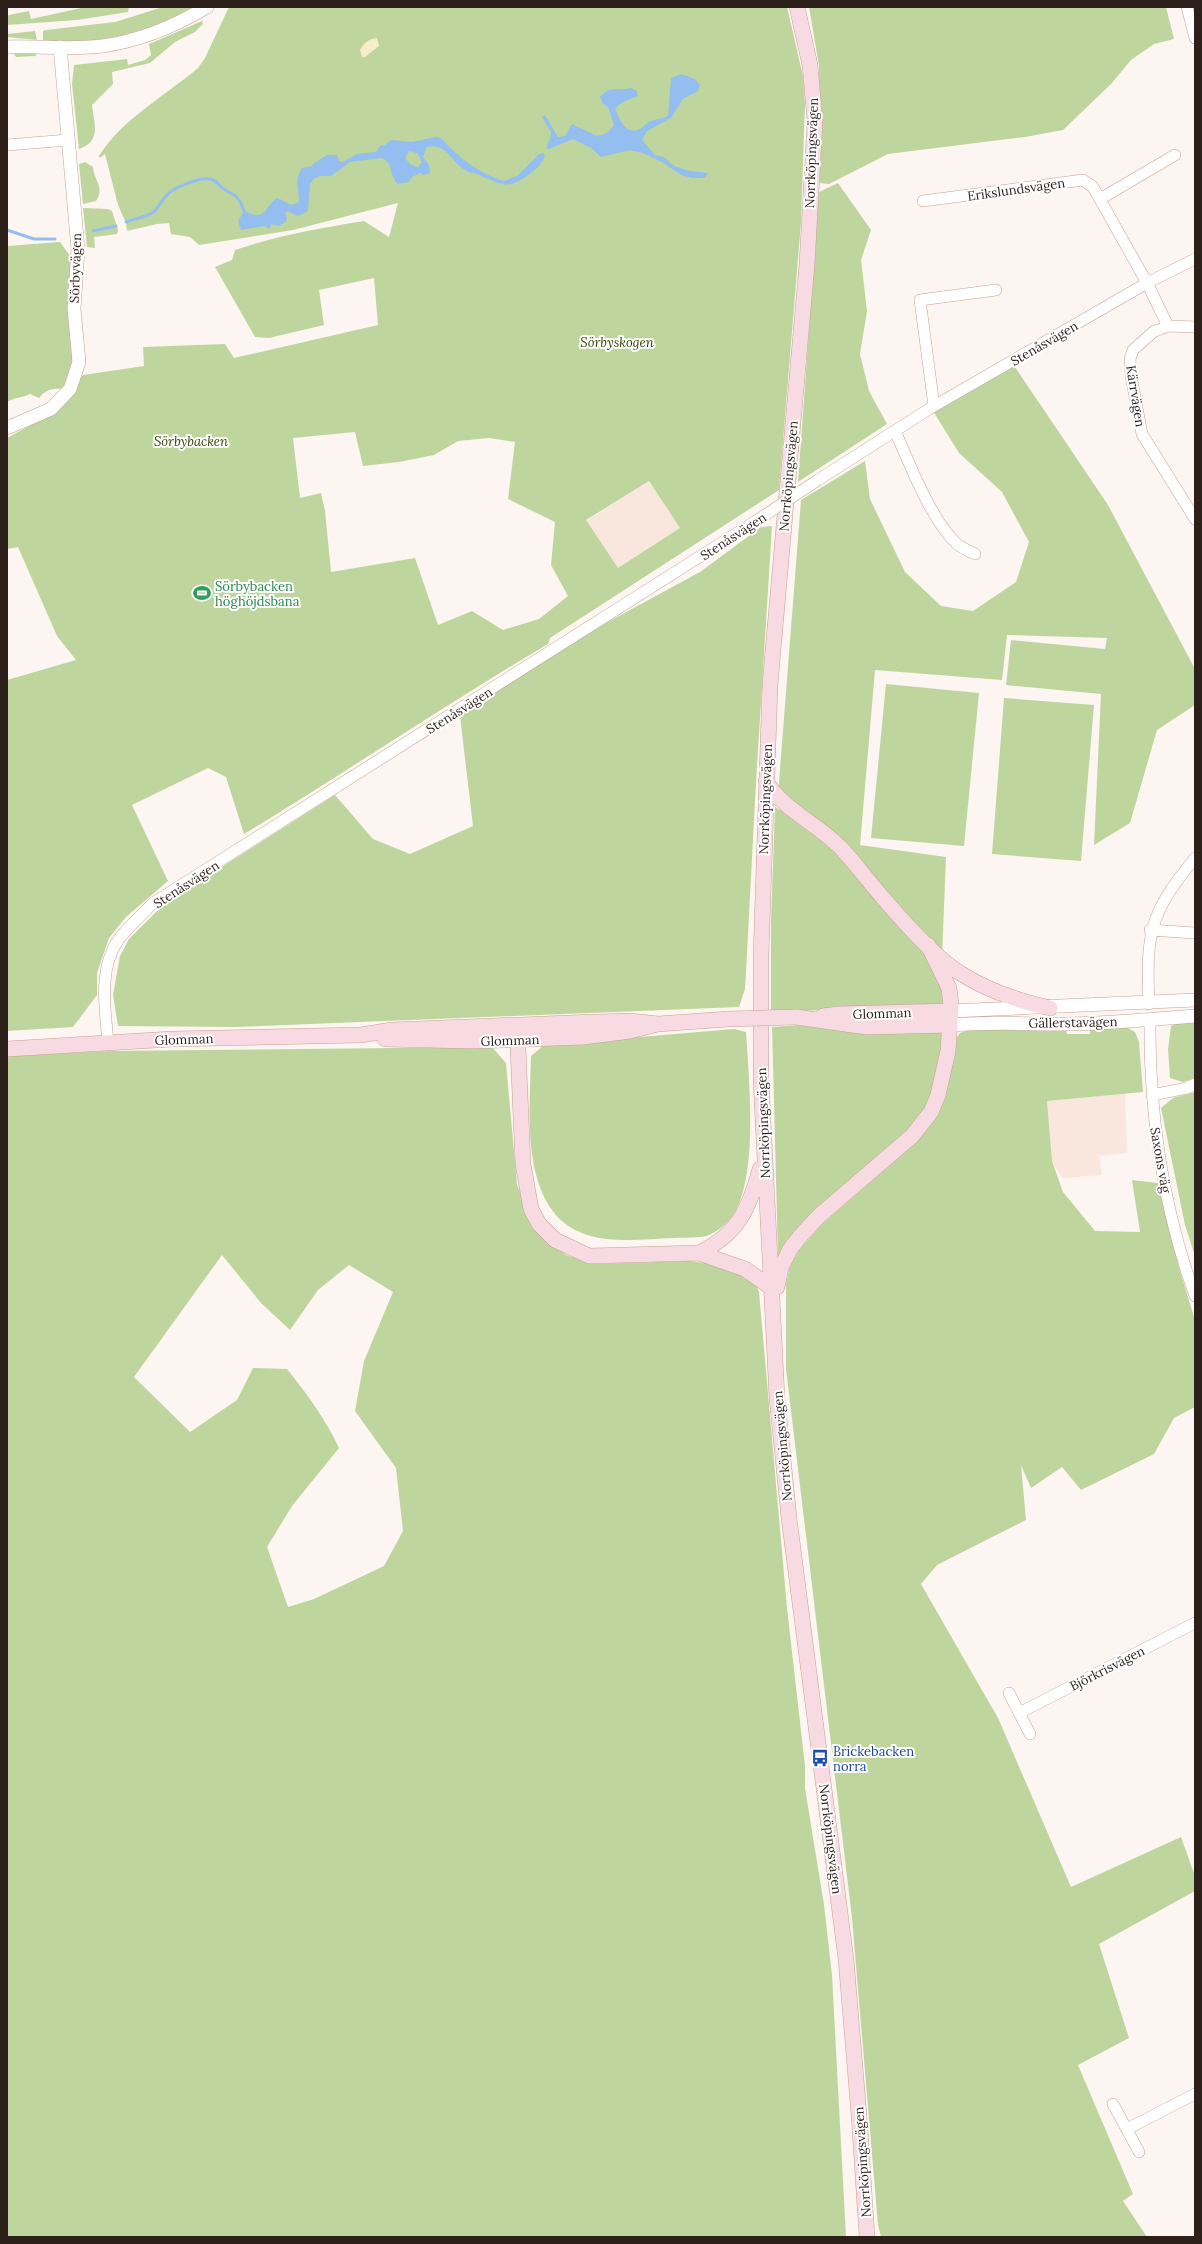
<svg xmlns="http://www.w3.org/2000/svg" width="1202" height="2244" viewBox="0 0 1202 2244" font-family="Lora,serif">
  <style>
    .built { fill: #f9e6dd }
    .green { fill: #bed69e; fill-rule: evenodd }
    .sand { fill: #f7edc8 }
    .water { fill: #93beef; fill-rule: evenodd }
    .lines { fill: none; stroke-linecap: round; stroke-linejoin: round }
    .stream { stroke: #93beef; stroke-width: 3 }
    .minor-casing { stroke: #c6a191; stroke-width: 12 }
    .tertiary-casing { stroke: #c6a191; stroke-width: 14 }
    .secondary-casing { stroke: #c6a191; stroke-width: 16 }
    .minor { stroke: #fff; stroke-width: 11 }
    .tertiary { stroke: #fff; stroke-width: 13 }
    .secondary { stroke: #f8dae3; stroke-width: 15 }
    .minor-bridge-casing { stroke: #c6a191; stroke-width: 12; stroke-linecap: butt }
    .secondary-bridge-casing { stroke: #c6a191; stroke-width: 16; stroke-linecap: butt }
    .minor-bridge { stroke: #fff; stroke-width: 11 }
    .secondary-bridge { stroke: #f8dae3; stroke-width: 15 }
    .labels { text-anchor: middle; stroke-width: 4; stroke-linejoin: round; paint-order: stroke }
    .street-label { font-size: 13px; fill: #2d1f19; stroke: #fff }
    .park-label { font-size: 13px; font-style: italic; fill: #324703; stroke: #fff }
    .leisure-label { font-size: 13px; fill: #27864d; stroke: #fff; text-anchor: start }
    .transit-label { font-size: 13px; fill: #164399; stroke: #fff; text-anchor: start }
  </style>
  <rect width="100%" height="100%" fill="#fdf5f1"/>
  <path class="built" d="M 649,481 L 680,528 L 618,569 L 586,521 Z
    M 1125,1093 L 1127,1153 L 1099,1156 L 1102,1175 L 1063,1178 L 1052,1162 L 1047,1101 Z"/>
  <path class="green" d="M 86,7 L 129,7 L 128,12 L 77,20 L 7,25 L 7,16 L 9,15 L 29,11 L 31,19 Z
    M 163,7 L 193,7 C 146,33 97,46 43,40 L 43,31 L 46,30 L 115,22 Z
    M 229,7 L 787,7 L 803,76 L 805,104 L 801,222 L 779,490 L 550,638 L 548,644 C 445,705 346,772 244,834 L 226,777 L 208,768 L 132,805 L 168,881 L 126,917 L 109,938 L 97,973 L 97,995 L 73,1027 L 7,1031 L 7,680 L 76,660 L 57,636 L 18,547 L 7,549 L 7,438 L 44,418 L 83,375 L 144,366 L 143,347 L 225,344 L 234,358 L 378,325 L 374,278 L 319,290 L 324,325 L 269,338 L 255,337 L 215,267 L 232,260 L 235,250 C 276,236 320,228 364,221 L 389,237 L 398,203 L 293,230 L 199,245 L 190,237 L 171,234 L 169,223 L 157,224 L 127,231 L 126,223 L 118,205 L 105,154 L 100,158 L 99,156 C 122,119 165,96 198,68 L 205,58 ZM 355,432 L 363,466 L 399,462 L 434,455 L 458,441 L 489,438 L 515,442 L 508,499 L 555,522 L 551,565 L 568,596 L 539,619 L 503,630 L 472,611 L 438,625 L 415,558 L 331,572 L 325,511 L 321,493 L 300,498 L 293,438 ZM 649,481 L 680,528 L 618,568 L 586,520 Z
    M 809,7 L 1166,7 L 1174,39 L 1154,44 L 1131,60 L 1111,84 L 1063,130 L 1025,137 L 888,154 L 829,184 L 820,183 L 819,66 Z
    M 202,21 L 203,24 L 195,32 L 175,42 L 150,63 L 112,72 L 113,84 L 92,105 C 94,123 102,141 79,149 L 72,84 L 74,65 L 127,59 L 128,65 L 145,60 L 151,55 L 149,44 Z
    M 35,31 L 37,40 L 7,37 L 7,34 Z
    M 36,52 L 36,56 L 16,57 L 14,54 Z
    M 85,162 L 93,167 C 94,181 105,187 96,201 L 83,204 L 79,164 Z
    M 838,183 L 871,230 L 861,260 L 867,311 L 860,354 L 869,391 L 887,424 L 798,482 L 819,192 Z
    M 83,208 L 108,209 L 112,211 L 118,230 L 117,234 L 94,237 L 95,248 L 87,247 Z
    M 60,242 L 73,260 L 68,290 L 68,307 L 74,358 L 64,389 C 53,388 46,389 39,398 L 30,394 C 22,398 15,397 7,402 L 7,246 Z
    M 1013,364 L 1108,505 L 1195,669 L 1195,705 L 1157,730 L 1130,823 L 1094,845 L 1101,694 L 1006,685 L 1011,640 L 1105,649 L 1107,638 L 1007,635 L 1002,680 L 875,670 L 860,845 L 946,857 L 942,958 L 840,844 L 778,795 L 801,500 L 865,461 L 870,499 L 905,572 L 941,606 L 973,611 L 1016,582 L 1029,542 L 1002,492 L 959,453 L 933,411 Z
    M 772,526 L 756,782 L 746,972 L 745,989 L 739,1007 L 236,1027 L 118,1026 L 113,995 L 120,956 L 129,939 L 162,906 L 178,895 L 335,795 L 373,839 L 410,854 L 473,826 L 460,716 L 532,668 L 606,623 L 700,572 L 761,527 Z
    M 886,684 L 979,693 L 964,846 L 871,838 Z
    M 1004,698 L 1094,705 L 1081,861 L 992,854 Z
    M 775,807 L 817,831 L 925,955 L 943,989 L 944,1006 L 771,1012 L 771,921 Z
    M 1195,1020 L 1195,1078 L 1183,1082 L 1170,1078 L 1168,1049 L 1171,1026 L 1181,1022 Z
    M 800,1025 L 942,1029 L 944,1037 L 931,1092 L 925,1108 L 905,1134 L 778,1255 L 772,1027 Z
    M 1122,1025 L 1135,1032 L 1139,1042 L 1143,1092 L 1047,1101 L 1052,1161 L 1063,1192 L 1095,1231 L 1140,1232 L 1132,1180 L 1158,1183 L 1179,1268 L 1195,1320 L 1195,1407 L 1174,1418 L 1154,1454 L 1081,1490 L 1062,1467 L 1031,1488 L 1021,1465 L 1026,1520 L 937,1565 L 921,1584 L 998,1718 L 1071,1887 L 1181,1837 L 1195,1876 L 1195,1891 L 1099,1944 L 1129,2038 L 1078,2065 L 1133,2194 L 1123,2201 L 1147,2237 L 881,2237 L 878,2225 L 852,1918 L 786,1369 L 786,1284 L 790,1266 L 799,1250 L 821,1225 L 915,1143 L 937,1115 L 955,1040 L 960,1033 L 974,1028 L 1066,1028 L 1067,1034 L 1090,1034 L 1090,1027 Z
    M 734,1029 L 746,1032 C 749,1079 757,1163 738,1206 C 733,1218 721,1230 709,1235 C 699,1239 683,1237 673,1238 C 632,1240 579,1248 552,1210 C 523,1169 530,1104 531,1056 L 544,1045 Z
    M 492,1047 L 506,1063 L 517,1185 L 534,1224 L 544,1239 L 566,1255 L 594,1264 L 689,1261 L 730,1266 L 755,1282 L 759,1292 L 787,1608 L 805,1766 L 805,1788 L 824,1905 L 832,1975 L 846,2237 L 7,2237 L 7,1056 L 109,1051 ZM 222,1255 L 261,1303 L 290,1330 L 318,1290 L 349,1265 L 393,1292 L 364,1361 L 355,1411 L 396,1468 L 403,1531 L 384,1566 L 314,1599 L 288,1607 L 267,1547 L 292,1506 L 339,1448 C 325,1418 307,1394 287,1369 L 253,1368 L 237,1400 L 190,1432 L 134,1377 Z
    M 1195,1092 L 1195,1256 L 1185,1225 L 1161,1108 L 1173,1098 Z"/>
  <path class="sand" d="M 377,38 L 379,46 L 365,57 L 362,57 L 360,50 C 364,43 368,39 377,38 Z"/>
  <path class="water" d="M 681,74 L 695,79 L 700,85 L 698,91 L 683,99 L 671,118 L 647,131 L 642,140 L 655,155 L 664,157 L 674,166 L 690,171 L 708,173 L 705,178 L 692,178 L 681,175 L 662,162 L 643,153 L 630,150 L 601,157 L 591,148 L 573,139 L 549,149 L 546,148 C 555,126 551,136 542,117 L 545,115 L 558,137 L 565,136 L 572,124 L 597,136 L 607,133 L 614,125 L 608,107 L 603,104 L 600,97 C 609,85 618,91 631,88 L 637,91 L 638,96 L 623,102 L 615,108 C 619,118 625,136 640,129 C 643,128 644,125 647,123 C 653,119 662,119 668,116 L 671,78 Z
    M 435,137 L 441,138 C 459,158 478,173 504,181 L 517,176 L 538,155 L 543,153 L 545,155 C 543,164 534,171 527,176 C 506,191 499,183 479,175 C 475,173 470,173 467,171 C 451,163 447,142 427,147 L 423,157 L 429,165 L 430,173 L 423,175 L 420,173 L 412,177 L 409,182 L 398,184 C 389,176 394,164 382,158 L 350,162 L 331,176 L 320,176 L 314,179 L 310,184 L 308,211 L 298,216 L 287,211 L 285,214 L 287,217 L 286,222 L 279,226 L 271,224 L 270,229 L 265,226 L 241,230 L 238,221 L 244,211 C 248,212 252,215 257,215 C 267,215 269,201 278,198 L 291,205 L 299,202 C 299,190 294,179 302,168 L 312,166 L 313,164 L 327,155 L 337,155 L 339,161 L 343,162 L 357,154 L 376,152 L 380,146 L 385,145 L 391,140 L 412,142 ZM 409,151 L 417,153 L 422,162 L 418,167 L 411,165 L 405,158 Z"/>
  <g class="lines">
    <path class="stream" d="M 126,222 C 133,219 146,217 152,213 C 158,209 161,201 166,196 C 172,188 203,175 213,180 C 218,182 220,187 225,190 C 237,196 239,197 244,211
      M 7,230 L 34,239 L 55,239
      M 93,231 L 116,226"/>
    <g class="minor-casing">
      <path id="minor" d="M 1187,7 L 1195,38
        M 7,145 L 68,140
        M 1100,199 L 1175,155
        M 923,201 L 1083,180 L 1093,187 L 1147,283 L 1168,326 L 1195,327
        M 1168,326 L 1153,332 L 1133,350 L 1130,359 L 1131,376 L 1142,434 L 1195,519
        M 934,406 L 920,300 L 996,290
        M 895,431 C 910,464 930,518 956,543 C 961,548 969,551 975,554
        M 818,480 L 929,409 L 1147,283 L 1195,259
        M 1150,930 L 1195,933
        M 1149,1004 C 1146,933 1149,914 1195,858
        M 1150,1020 C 1149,1113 1163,1207 1195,1296
        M 108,1042 C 105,1009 98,968 119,939 C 129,926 142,915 153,903 L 756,521
        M 1152,1095 L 1187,1088 L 1195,1084
        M 1009,1693 L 1030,1734
        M 1019,1713 L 1195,1623
        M 1113,2104 L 1139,2152
        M 1127,2129 L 1195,2094"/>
    </g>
    <g class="tertiary-casing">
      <path id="tertiary" d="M 7,47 C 38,46 71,50 102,46 C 140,41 175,26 207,7
        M 7,428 L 51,409 L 70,389 L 79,362 L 74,309 L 78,249 L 60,47
        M 951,1011 L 1195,1000
        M 950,1025 C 980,1023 1009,1023 1039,1024 C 1091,1025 1143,1020 1195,1016"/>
    </g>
    <g class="secondary-casing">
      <path id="secondary" d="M 797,7 L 810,65 L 815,122 L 807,264 L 770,685 L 761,956 L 761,1080 L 777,1398 L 789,1518 L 846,1959 L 859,2115 L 867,2237
        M 766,781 C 784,811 817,823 841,848 C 856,864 869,882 884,899 C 902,920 937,959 960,973 C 988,991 1018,1001 1050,1008
        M 823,1016 L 840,1014 L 951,1011
        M 796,1017 L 867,1027 L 950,1025
        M 517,1025 L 523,1164 L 531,1209 L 539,1224 L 555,1240 L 589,1256 L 699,1253 L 745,1269 L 772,1288
        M 385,1039 L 474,1041 L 583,1037 L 630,1031 L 658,1024 L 728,1019
        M 7,1049 L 172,1039 L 361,1035 L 392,1030 L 594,1022 L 630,1021 L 658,1024
        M 699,1253 C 738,1234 749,1209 760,1169
        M 777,1287 L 781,1268 L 790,1249 L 802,1234 L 820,1215 L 912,1136 L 931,1112 L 938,1095 L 948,1051 L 951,1005 L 949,988 L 928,945"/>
    </g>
    <use href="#minor" class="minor"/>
    <use href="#tertiary" class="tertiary"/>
    <use href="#secondary" class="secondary"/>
    <g class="minor-bridge-casing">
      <path id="minor-bridge" d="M 756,521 L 818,480"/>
    </g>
    <g class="secondary-bridge-casing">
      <path id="secondary-bridge" d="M 728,1019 L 796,1017"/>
    </g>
    <use href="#minor-bridge" class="minor-bridge"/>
    <use href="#secondary-bridge" class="secondary-bridge"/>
  </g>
  <defs>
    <g id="stadium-bare" transform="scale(1.38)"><path d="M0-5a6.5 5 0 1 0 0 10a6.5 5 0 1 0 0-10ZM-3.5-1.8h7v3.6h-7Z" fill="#2e9e5b" stroke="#fff" stroke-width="2.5" paint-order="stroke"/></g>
    <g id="bus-bare" transform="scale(1.38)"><path d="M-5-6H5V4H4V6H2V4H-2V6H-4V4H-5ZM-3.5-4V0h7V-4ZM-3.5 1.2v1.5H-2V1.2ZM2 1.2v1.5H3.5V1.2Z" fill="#1a4fb4" stroke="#fff" stroke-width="2.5" paint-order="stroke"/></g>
  </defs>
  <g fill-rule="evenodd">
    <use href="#stadium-bare" x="202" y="593"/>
    <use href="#bus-bare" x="820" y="1758"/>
  </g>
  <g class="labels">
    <g class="street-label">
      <text transform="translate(811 153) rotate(-88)" y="5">Norrköpingsvägen</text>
      <text transform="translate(1016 189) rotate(-8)" y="5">Erikslundsvägen</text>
      <text transform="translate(75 268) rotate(-88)" y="5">Sörbyvägen</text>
      <text transform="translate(1044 343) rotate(-30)" y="5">Stenåsvägen</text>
      <text transform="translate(1136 396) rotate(81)" y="5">Kärrvägen</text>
      <text transform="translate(788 476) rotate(-85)" y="5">Norrköpingsvägen</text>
      <text transform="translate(733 536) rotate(-33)" y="5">Stenåsvägen</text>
      <text transform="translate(459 710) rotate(-32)" y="5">Stenåsvägen</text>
      <text transform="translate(765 799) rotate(-88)" y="5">Norrköpingsvägen</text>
      <text transform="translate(186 884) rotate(-33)" y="5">Stenåsvägen</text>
      <text transform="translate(882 1013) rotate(-2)" y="5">Glomman</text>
      <text transform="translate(1073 1022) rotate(-1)" y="5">Gällerstavägen</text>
      <text transform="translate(184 1039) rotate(-2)" y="5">Glomman</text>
      <text transform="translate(510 1040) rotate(-2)" y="5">Glomman</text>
      <text transform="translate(763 1123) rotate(-92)" y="5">Norrköpingsvägen</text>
      <text transform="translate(1161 1160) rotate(80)" y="5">Saxons väg</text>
      <text transform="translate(782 1446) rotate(-95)" y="5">Norrköpingsvägen</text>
      <text transform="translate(1107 1668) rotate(-27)" y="5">Björkrisvägen</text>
      <text transform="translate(831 1839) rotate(83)" y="5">Norrköpingsvägen</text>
      <text transform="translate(862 2162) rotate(-94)" y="5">Norrköpingsvägen</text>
    </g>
    <g class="park-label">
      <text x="617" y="347">Sörbyskogen</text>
      <text x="191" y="446">Sörbybacken</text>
    </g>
    <g class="leisure-label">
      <text x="215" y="591">Sörbybacken<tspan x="215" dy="15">höghöjdsbana</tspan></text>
    </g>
    <g class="transit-label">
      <text x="833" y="1756">Brickebacken<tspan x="833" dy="15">norra</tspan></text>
    </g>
  </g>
  <rect width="1202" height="2244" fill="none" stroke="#2d1f19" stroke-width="16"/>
</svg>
